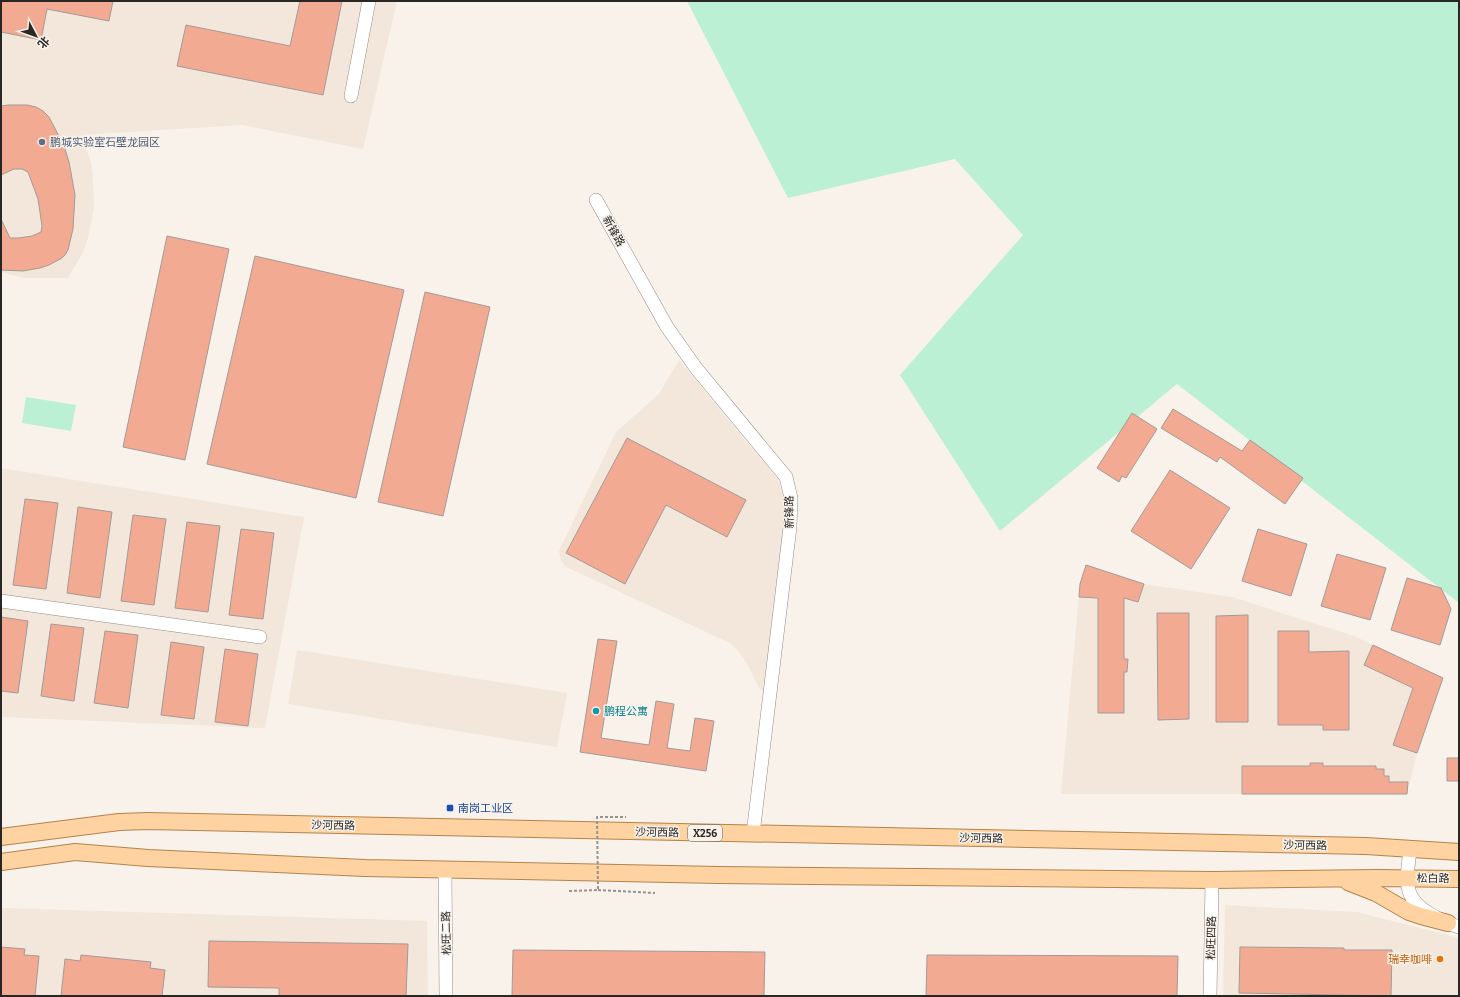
<svg xmlns="http://www.w3.org/2000/svg" width="1460" height="997" viewBox="0 0 1460 997" font-family="Bitter,'Noto Sans SC',serif">
  <style>
    .built { fill: #f2e7da }
    .green { fill: #bbf0d4 }
    .building { fill: #f3aa93; stroke: #a39a98 }
    .lines { fill: none; stroke-linecap: round; stroke-linejoin: round }
    .minor-casing { stroke: #918c86; stroke-width: 14 }
    .major-casing { stroke: #b3834c; stroke-width: 18 }
    .path { stroke: #96928d; stroke-width: 2; stroke-dasharray: 3 2; stroke-linecap: butt }
    .minor { stroke: #fff; stroke-width: 13 }
    .major { stroke: #fed3a1; stroke-width: 16 }
    .path-bridge { stroke: #96928d; stroke-width: 2; stroke-dasharray: 3 2; stroke-linecap: butt }
    .service-dot { fill: #5c6f8a; stroke: #f8f2eb; stroke-width: 1.5 }
    .culture-dot { fill: #0f9aa8; stroke: #f8f2eb; stroke-width: 1.5 }
    .transit-dot { fill: #1a4fb4; stroke: #f8f2eb; stroke-width: 1.5 }
    .food-dot { fill: #e8710a; stroke: #f8f2eb; stroke-width: 1.5 }
    .labels { text-anchor: middle; stroke-width: 3; stroke-linejoin: round; paint-order: stroke }
    .shield { fill: #f8f2eb; stroke: #676460; stroke-width: 1 }
    .shield-label { font-size: 10px; font-weight: bold; fill: #292724 }
    .service-label { font-size: 11px; fill: #4e5e75; stroke: #f8f2eb; text-anchor: start }
    .street-label { font-size: 11px; fill: #292724; stroke: #f8f2eb }
    .culture-label { font-size: 11px; fill: #0d838f; stroke: #f8f2eb; text-anchor: start }
    .transit-label { font-size: 11px; fill: #164399; stroke: #f8f2eb; text-anchor: start }
    .food-label { font-size: 11px; fill: #c56008; stroke: #f8f2eb; text-anchor: end }
  </style>
  <rect width="100%" height="100%" fill="#f8f2eb"/>
  <path class="built" d="M 1,1 L 397,1 L 363,149 L 242,125 L 81,135 L 91,163 L 93,178 L 94,208 L 88,238 L 83,252 L 68,278 L 22,278 L 1,272 Z
    M 679,360 L 778,480 L 783,495 L 784,511 L 779,579 L 766,689 L 760,690 L 746,662 L 738,651 L 730,643 L 566,567 L 561,561 L 559,551 L 616,432 L 659,394 Z
    M 1,468 L 304,517 L 265,728 L 1,717 Z
    M 1086,565 L 1144,584 L 1232,597 L 1354,636 L 1443,678 L 1417,753 L 1407,794 L 1061,794 L 1080,584 Z
    M 297,650 L 567,693 L 557,747 L 288,704 Z
    M 1225,905 L 1357,912 L 1459,938 L 1459,996 L 1223,996 Z
    M 1,908 L 427,921 L 428,996 L 1,996 Z"/>
  <path class="green" d="M 687,1 L 1459,1 L 1459,603 L 1177,384 L 1000,531 L 900,375 L 1023,235 L 955,159 L 788,198 Z
    M 26,397 L 76,405 L 71,431 L 22,423 Z"/>
  <path class="building" d="M 1,1 L 113,1 L 109,21 L 47,9 L 41,40 L 1,32 Z
    M 300,1 L 342,1 L 323,95 L 177,66 L 186,25 L 290,46 Z
    M 8,105 L 27,105 L 36,107 L 43,111 L 49,117 L 64,146 L 69,162 L 75,195 L 73,229 L 68,250 L 65,255 L 62,258 L 49,265 L 40,268 L 23,271 L 1,270 L 1,219 L 10,238 L 19,238 L 32,236 L 41,232 L 42,226 L 38,199 L 28,172 L 22,169 L 14,169 L 1,175 L 1,106 Z
    M 167,236 L 229,249 L 185,460 L 123,447 Z
    M 255,256 L 404,290 L 356,498 L 207,464 Z
    M 425,292 L 490,307 L 443,516 L 378,502 Z
    M 1173,409 L 1242,451 L 1250,440 L 1303,478 L 1285,504 L 1220,457 L 1217,462 L 1161,428 Z
    M 1132,413 L 1157,429 L 1126,478 L 1122,476 L 1119,482 L 1097,468 Z
    M 627,438 L 746,500 L 727,537 L 666,505 L 625,584 L 566,553 Z
    M 1170,470 L 1230,508 L 1191,569 L 1131,531 Z
    M 25,499 L 58,503 L 46,589 L 13,585 Z
    M 78,507 L 112,512 L 100,598 L 67,593 Z
    M 133,515 L 166,519 L 154,605 L 121,601 Z
    M 187,522 L 220,526 L 208,612 L 175,608 Z
    M 241,529 L 274,533 L 263,619 L 229,615 Z
    M 1258,529 L 1307,544 L 1291,596 L 1242,581 Z
    M 1337,554 L 1386,568 L 1370,620 L 1321,606 Z
    M 1086,565 L 1144,584 L 1138,602 L 1124,598 L 1124,659 L 1128,659 L 1127,672 L 1124,672 L 1124,713 L 1098,713 L 1098,598 L 1079,597 L 1080,584 Z
    M 1407,578 L 1441,588 L 1451,609 L 1440,645 L 1391,630 Z
    M 1157,613 L 1189,613 L 1189,719 L 1158,720 Z
    M 1248,615 L 1248,722 L 1216,722 L 1216,616 Z
    M 1,617 L 28,621 L 18,693 L 1,691 Z
    M 51,624 L 84,628 L 74,701 L 41,696 Z
    M 105,631 L 138,635 L 128,708 L 94,703 Z
    M 1278,631 L 1309,631 L 1309,652 L 1349,651 L 1349,730 L 1323,730 L 1323,725 L 1278,725 Z
    M 598,639 L 617,641 L 601,738 L 649,745 L 656,701 L 674,704 L 667,748 L 690,751 L 695,718 L 714,721 L 706,771 L 580,752 Z
    M 171,642 L 204,647 L 194,719 L 161,715 Z
    M 1373,645 L 1443,678 L 1417,753 L 1393,745 L 1413,688 L 1364,665 Z
    M 225,649 L 258,654 L 248,726 L 215,722 Z
    M 1447,758 L 1459,758 L 1459,781 L 1447,781 Z
    M 1310,763 L 1323,763 L 1323,766 L 1376,766 L 1376,769 L 1384,769 L 1384,776 L 1389,776 L 1389,782 L 1408,782 L 1407,794 L 1242,794 L 1242,766 L 1310,766 Z
    M 209,941 L 408,944 L 406,996 L 279,996 L 279,988 L 208,987 Z
    M 1,947 L 25,949 L 24,955 L 39,956 L 35,996 L 1,996 Z
    M 1240,947 L 1344,948 L 1344,950 L 1392,950 L 1391,996 L 1239,993 Z
    M 513,950 L 765,952 L 764,996 L 512,996 Z
    M 81,955 L 151,962 L 150,968 L 165,970 L 162,996 L 61,996 L 65,959 L 80,961 Z
    M 927,955 L 1178,956 L 1177,996 L 926,996 Z"/>
  <g class="lines">
    <g class="minor-casing">
      <path id="minor" d="M 351,96 L 369,1
        M 596,200 L 667,327 L 696,368 L 786,477 L 791,498 L 790,527 L 753,834
        M 1,601 L 260,637
        M 1410,849 C 1409,863 1405,878 1409,891 C 1414,909 1443,922 1459,927
        M 445,870 L 446,996
        M 1210,996 L 1212,880"/>
    </g>
    <g class="major-casing">
      <path id="major" d="M 1,837 L 119,822 L 147,821 L 1366,846 L 1459,852
        M 1,862 L 75,852 L 148,858 L 365,868 L 719,875 L 1212,880 L 1377,878 L 1459,879
        M 1348,882 L 1376,893 L 1409,912 L 1421,916 L 1448,923"/>
    </g>
    <path class="path" d="M 598,890 L 655,893"/>
    <use href="#minor" class="minor"/>
    <use href="#major" class="major"/>
    <path class="path-bridge" d="M 569,891 L 598,890 L 597,817 L 626,817"/>
  </g>
  <circle class="service-dot" cx="42" cy="142" r="4"/>
  <circle class="culture-dot" cx="596" cy="711" r="4"/>
  <rect class="transit-dot" x="446" y="804" width="8" height="8" rx="2"/>
  <circle class="food-dot" cx="1440" cy="959" r="4"/>
  <g class="labels">
    <rect class="shield" x="688" y="825" width="34" height="16" rx="3"/>
    <g class="shield-label">
      <text x="705" y="837">X256</text>
    </g>
    <g class="service-label">
      <text x="50" y="146">鹏城实验室石壁龙园区</text>
    </g>
    <g class="street-label">
      <text transform="translate(614 231) rotate(61)" y="4">新锋路</text>
      <text transform="translate(789 512) rotate(-91)" y="4">新锋路</text>
      <text transform="translate(333 825) rotate(1)" y="4">沙河西路</text>
      <text transform="translate(657 832) rotate(1)" y="4">沙河西路</text>
      <text transform="translate(981 838) rotate(1)" y="4">沙河西路</text>
      <text transform="translate(1305 845) rotate(1)" y="4">沙河西路</text>
      <text transform="translate(1433 878) rotate(1)" y="4">松白路</text>
      <text transform="translate(446 933) rotate(-91)" y="4">松旺二路</text>
      <text transform="translate(1211 938) rotate(-89)" y="4">松旺四路</text>
    </g>
    <g class="culture-label">
      <text x="604" y="715">鹏程公寓</text>
    </g>
    <g class="transit-label">
      <text x="458" y="812">南岗工业区</text>
    </g>
    <g class="food-label">
      <text x="1432" y="963">瑞幸咖啡</text>
    </g>
  </g>
  <rect width="1460" height="997" fill="none" stroke="#292724" stroke-width="4"/>
  <g transform="translate(36 36) rotate(131)" stroke="#f8f2eb" stroke-width="3" paint-order="stroke">
  <path d="M0-3L7 15L0 10L-7 15Z" fill="#292724"/>
  <text y="-6" font-size="11" font-weight="bold" text-anchor="middle" fill="#292724">北</text>
  </g>
</svg>
